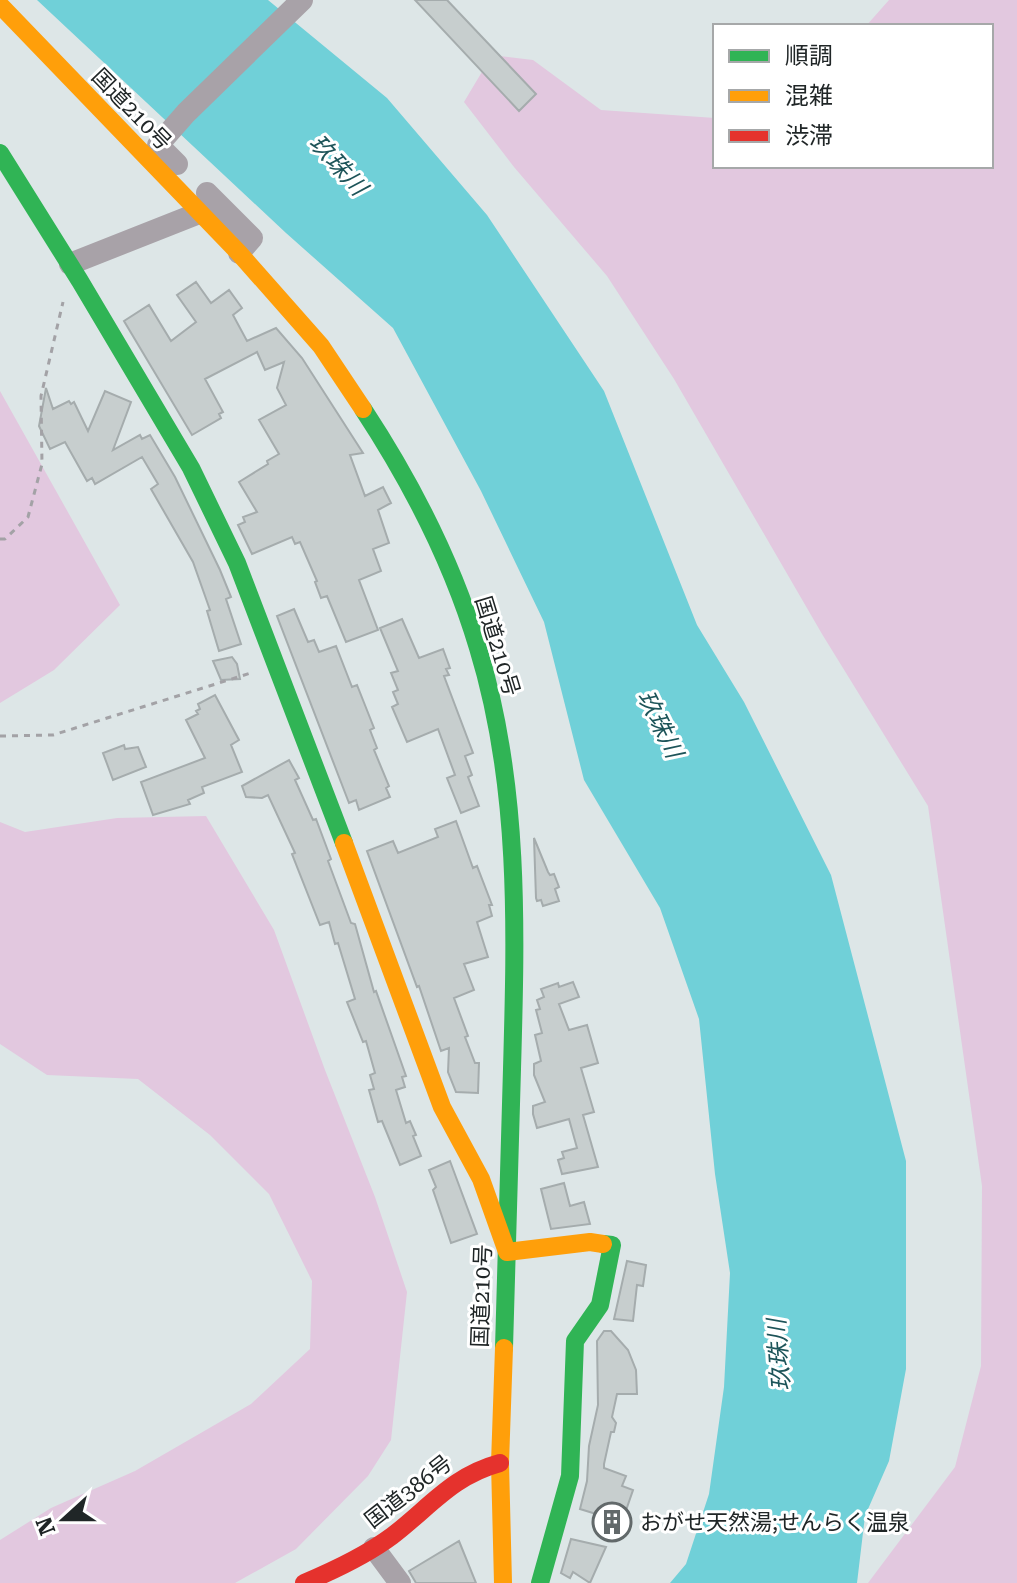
<svg xmlns="http://www.w3.org/2000/svg" width="1017" height="1583" viewBox="0 0 1017 1583" font-family="'Roboto Serif','Noto Sans JP',serif">
  <style>
    .green { fill: #e2c8df }
    .water { fill: #70d0d8 }
    .building { fill: #c7cece; stroke: #a5acad; stroke-width: 2 }
    .lines { fill: none; stroke-linecap: round; stroke-linejoin: round }
    .path { stroke: #a3a2a6; stroke-width: 3; stroke-dasharray: 6 6; stroke-linecap: butt }
    .street { stroke: #a8a2a8; stroke-width: 22 }
    .fast { stroke: #30b455; stroke-width: 18 }
    .slow { stroke: #ff9f0a; stroke-width: 18 }
    .jam { stroke: #e5322d; stroke-width: 18 }
    .labels { text-anchor: middle; stroke-width: 6; stroke-linejoin: round; paint-order: stroke }
    .street-label { font-size: 22px; fill: #202627; stroke: #fff }
    .poi-label { font-size: 22px; fill: #202627; stroke: #fff; text-anchor: start }
    .water-label { font-size: 24px; font-style: italic; fill: #1d5459; stroke: #fff }
  </style>
  <rect width="100%" height="100%" fill="#dde6e7"/>
  <path class="green" d="M 889,0 L 1017,0 L 1017,1583 L 868,1583 L 955,1467 L 981,1366 L 982,1186 L 928,806 L 822,634 L 674,379 L 607,276 L 514,167 L 464,102 L 492,55 L 533,60 L 601,110 L 715,118 L 715,166 L 991,166 L 991,26 L 866,26 Z
    M 0,391 L 120,605 L 54,670 L 0,703 Z
    M 206,816 L 274,930 L 325,1070 L 375,1197 L 407,1292 L 391,1440 L 368,1476 L 296,1549 L 235,1583 L 0,1583 L 0,1540 L 51,1508 L 135,1471 L 251,1404 L 310,1349 L 312,1281 L 269,1194 L 210,1135 L 138,1079 L 47,1075 L 0,1044 L 0,822 L 25,832 L 117,818 Z"/>
  <path class="water" d="M 37,0 L 268,0 L 387,98 L 487,215 L 604,391 L 697,625 L 744,702 L 831,875 L 906,1161 L 906,1369 L 889,1461 L 865,1516 L 857,1583 L 670,1583 L 686,1564 L 709,1494 L 724,1387 L 730,1273 L 715,1174 L 699,1019 L 660,908 L 584,780 L 544,622 L 481,491 L 393,328 L 286,233 Z"/>
  <path class="building" d="M 415,0 L 447,0 L 536,94 L 519,111 Z
    M 196,282 L 211,303 L 229,290 L 242,308 L 233,315 L 247,341 L 276,328 L 302,358 L 363,453 L 350,455 L 365,496 L 383,487 L 391,503 L 378,510 L 389,543 L 373,549 L 381,571 L 359,580 L 378,630 L 346,642 L 327,596 L 321,598 L 315,582 L 317,581 L 300,542 L 295,544 L 292,537 L 252,554 L 238,525 L 245,522 L 243,517 L 257,512 L 239,482 L 268,464 L 267,461 L 279,454 L 259,420 L 286,405 L 277,388 L 284,362 L 265,370 L 257,352 L 205,379 L 223,412 L 219,414 L 221,418 L 192,435 L 124,321 L 149,305 L 171,341 L 196,322 L 177,295 Z
    M 46,388 L 53,409 L 69,401 L 71,404 L 74,402 L 88,431 L 105,391 L 131,402 L 113,450 L 140,435 L 142,439 L 150,435 L 175,477 L 220,570 L 231,597 L 226,599 L 241,644 L 219,651 L 207,611 L 210,610 L 193,562 L 151,489 L 158,484 L 142,457 L 95,484 L 92,478 L 87,481 L 65,442 L 50,449 L 39,426 Z
    M 294,609 L 308,642 L 314,640 L 319,652 L 336,646 L 352,687 L 357,685 L 374,728 L 370,730 L 377,748 L 374,750 L 389,786 L 386,788 L 390,797 L 359,810 L 356,800 L 349,803 L 277,616 Z
    M 402,619 L 419,658 L 443,649 L 450,668 L 446,669 L 449,675 L 444,676 L 473,753 L 465,756 L 472,775 L 468,777 L 479,806 L 461,813 L 447,778 L 455,775 L 438,729 L 407,742 L 392,707 L 398,704 L 393,692 L 398,690 L 391,673 L 398,671 L 380,628 Z
    M 232,657 L 237,664 L 240,679 L 221,680 L 213,661 Z
    M 215,695 L 239,740 L 231,745 L 242,772 L 202,787 L 204,793 L 188,800 L 190,804 L 153,815 L 141,782 L 205,758 L 186,720 L 198,714 L 196,711 L 200,709 L 198,704 Z
    M 124,745 L 125,749 L 138,747 L 146,767 L 113,780 L 103,753 Z
    M 289,760 L 299,778 L 295,780 L 313,820 L 316,819 L 331,859 L 328,861 L 351,923 L 355,924 L 374,992 L 376,991 L 406,1076 L 402,1077 L 405,1087 L 396,1090 L 406,1123 L 410,1121 L 416,1135 L 413,1136 L 421,1156 L 400,1165 L 382,1121 L 378,1122 L 369,1090 L 374,1089 L 370,1075 L 375,1073 L 366,1041 L 363,1042 L 347,1002 L 355,999 L 338,943 L 335,944 L 329,922 L 320,925 L 292,854 L 295,853 L 268,795 L 262,798 L 246,797 L 242,786 Z
    M 456,821 L 473,868 L 477,866 L 492,905 L 489,905 L 492,916 L 477,922 L 488,957 L 464,964 L 474,990 L 454,998 L 468,1036 L 465,1037 L 475,1063 L 479,1063 L 478,1093 L 456,1092 L 448,1072 L 449,1048 L 441,1051 L 419,986 L 417,987 L 367,851 L 393,841 L 398,853 L 438,837 L 435,829 Z
    M 534,838 L 548,872 L 550,875 L 554,874 L 559,887 L 555,889 L 559,901 L 543,906 L 541,900 L 537,901 L 536,898 Z
    M 573,982 L 579,997 L 559,1004 L 569,1030 L 587,1025 L 598,1063 L 581,1068 L 594,1112 L 583,1115 L 598,1167 L 562,1174 L 558,1160 L 564,1158 L 562,1152 L 577,1148 L 569,1119 L 537,1128 L 533,1114 L 533,1106 L 545,1102 L 534,1075 L 534,1064 L 541,1061 L 535,1035 L 542,1033 L 536,1010 L 540,1009 L 537,1000 L 544,997 L 541,989 L 558,983 L 559,987 Z
    M 450,1161 L 477,1234 L 451,1243 L 433,1190 L 436,1187 L 429,1170 Z
    M 564,1183 L 570,1206 L 584,1202 L 590,1224 L 551,1229 L 541,1189 Z
    M 627,1261 L 646,1265 L 643,1286 L 637,1285 L 633,1321 L 614,1319 Z
    M 604,1331 L 611,1331 L 628,1350 L 636,1370 L 637,1394 L 617,1394 L 612,1417 L 616,1423 L 614,1432 L 611,1432 L 604,1464 L 604,1468 L 626,1476 L 622,1486 L 633,1490 L 622,1522 L 580,1509 L 587,1481 L 589,1446 L 598,1405 L 597,1341 Z
    M 571,1539 L 606,1547 L 590,1583 L 573,1572 L 570,1578 L 561,1573 Z
    M 459,1541 L 476,1583 L 416,1583 L 409,1571 Z"/>
  <g class="lines">
    <path class="path" d="M 0,539 L 5,539 L 28,517 L 42,464 L 41,396 L 63,302
      M 0,736 L 53,735 L 254,672"/>
    <path class="street" d="M 177,164 L 158,145 L 186,113 L 302,0
      M 207,193 L 252,238 L 239,253
      M 70,264 L 199,213
      M 374,1548 L 400,1583"/>
    <path class="fast" d="M 0,153 L 80,281 L 191,468 L 237,563 L 344,843
      M 363,409 C 411,482 453,564 478,648 C 520,785 516,928 512,1069 C 509,1162 506,1255 504,1348
      M 540,1583 L 570,1476 L 575,1341 L 600,1305 L 612,1245 L 603,1244"/>
    <path class="slow" d="M 0,5 L 239,253 L 321,346 L 363,409
      M 344,843 L 442,1107 L 481,1179 L 507,1252 L 590,1242 L 603,1244
      M 503,1583 L 500,1463 L 504,1348"/>
    <path class="jam" d="M 304,1583 C 335,1570 365,1556 392,1536 C 430,1507 452,1476 500,1463"/>
  </g>
  <defs>
    <g id="building-ring" transform="scale(2)"><circle r="9.5" fill="#fff" stroke="#62696a" stroke-width="1.5"/><path d="M-4-6H4V6H1V3H-1V6H-4ZM-2.5-4.3h1.7v1.8h-1.7ZM.8-4.3h1.7v1.8H.8ZM-2.5-1h1.7V.8h-1.7ZM.8-1h1.7V.8H.8Z" fill="#62696a"/></g>
  </defs>
  <g fill-rule="evenodd">
    <use href="#building-ring" x="612" y="1522"/>
  </g>
  <g class="labels">
    <g class="street-label">
      <text transform="translate(132 109) rotate(46)" y="8">国道210号</text>
      <text transform="translate(498 646) rotate(73)" y="8">国道210号</text>
      <text transform="translate(481 1296) rotate(-88)" y="8">国道210号</text>
      <text transform="translate(408 1491) rotate(-38)" y="8">国道386号</text>
    </g>
    <g class="poi-label">
      <text x="640" y="1530">おがせ天然湯;せんらく温泉</text>
    </g>
    <g class="water-label">
      <text transform="translate(338 165) rotate(48)" y="8">玖珠川</text>
      <text transform="translate(660 724) rotate(64)" y="8">玖珠川</text>
      <text transform="translate(779 1355) rotate(-94)" y="8">玖珠川</text>
    </g>
  </g>
  <rect x="713" y="24" width="280" height="144" fill="#ffffff" stroke="#a6a8a9" stroke-width="2"/>
  <rect x="729" y="50" width="40" height="12" fill="#30b455" stroke="#a6a8a9" stroke-width="2"/>
  <text x="785" y="64" font-size="24" fill="#202627">順調</text>
  <rect x="729" y="90" width="40" height="12" fill="#ff9f0a" stroke="#a6a8a9" stroke-width="2"/>
  <text x="785" y="104" font-size="24" fill="#202627">混雑</text>
  <rect x="729" y="130" width="40" height="12" fill="#e5322d" stroke="#a6a8a9" stroke-width="2"/>
  <text x="785" y="144" font-size="24" fill="#202627">渋滞</text>
  <g transform="translate(64 1519) rotate(249)" stroke="#ffffff" stroke-width="6" paint-order="stroke">
  <path d="M0-6L14 30L0 20L-14 30Z" fill="#202627"/>
  <text y="-12" font-size="22" font-weight="bold" text-anchor="middle" fill="#202627">N</text>
  </g>
</svg>
